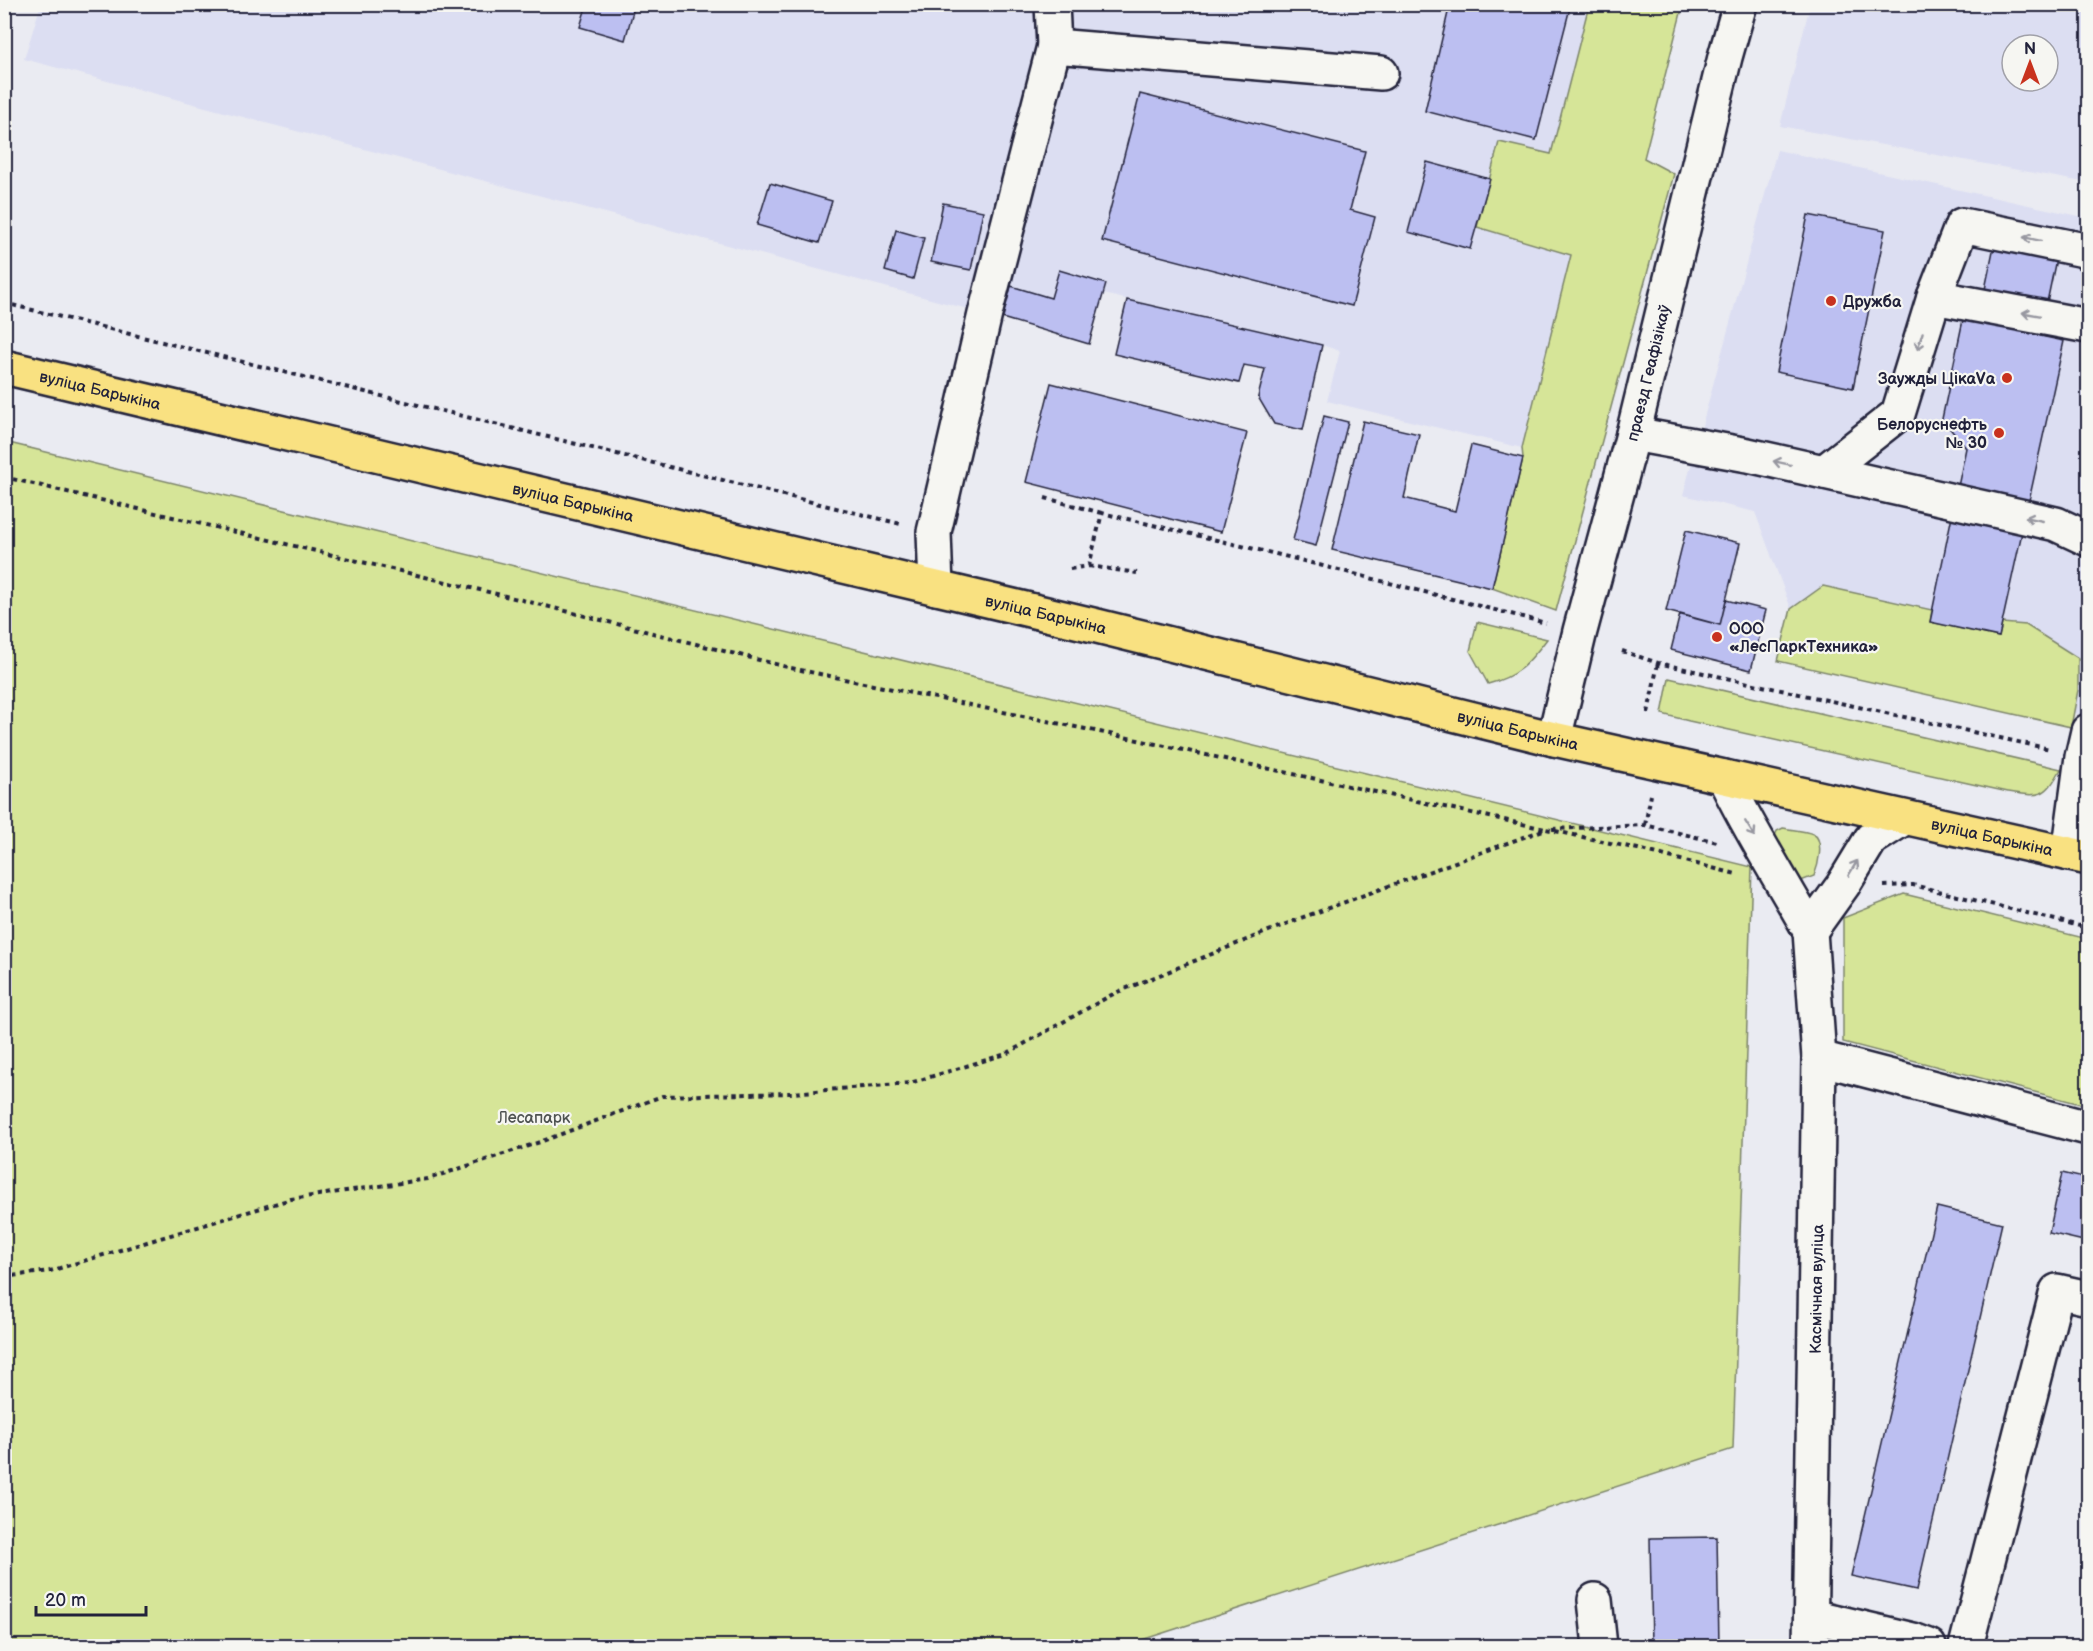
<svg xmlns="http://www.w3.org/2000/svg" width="2093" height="1651" viewBox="0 0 2093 1651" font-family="'Balsamiq Sans',sans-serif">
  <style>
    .built { fill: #dcdef2; fill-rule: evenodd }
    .green { fill: #d6e598; stroke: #7c846a; stroke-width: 1.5 }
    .building { fill: #bcbff1; stroke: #22223b; stroke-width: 1.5 }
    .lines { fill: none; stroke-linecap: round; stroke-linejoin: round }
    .minor-casing { stroke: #22223b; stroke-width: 38 }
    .major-casing { stroke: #22223b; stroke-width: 38 }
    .path { stroke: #22223b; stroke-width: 4; stroke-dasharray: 4.5 4.5; stroke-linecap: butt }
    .minor { stroke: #f6f6f2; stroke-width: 33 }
    .major { stroke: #f9e181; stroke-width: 33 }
    .oneway { stroke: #9797a0 }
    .poi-dot { fill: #c8321e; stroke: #f6f6f2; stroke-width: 2 }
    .labels { text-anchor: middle; stroke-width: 4.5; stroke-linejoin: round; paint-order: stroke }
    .poi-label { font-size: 16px; font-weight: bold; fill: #22223b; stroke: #f6f6f2; text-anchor: start }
    .street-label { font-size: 16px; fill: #22223b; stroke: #f6f6f2 }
    .park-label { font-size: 16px; fill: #4f5352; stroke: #f6f6f2 }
  </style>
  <rect width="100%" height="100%" fill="#eaebf2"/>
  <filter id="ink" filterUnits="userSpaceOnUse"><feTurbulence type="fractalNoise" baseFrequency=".0167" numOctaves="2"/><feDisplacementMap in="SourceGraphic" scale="12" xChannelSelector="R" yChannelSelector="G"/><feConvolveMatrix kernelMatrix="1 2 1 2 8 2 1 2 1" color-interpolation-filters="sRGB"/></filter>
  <g filter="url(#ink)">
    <path class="built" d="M 41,4 L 1589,5 L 1551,154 L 1477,227 L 1571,255 L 1522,448 L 1327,401 L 1340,351 L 1322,345 L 1104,294 L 1089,344 L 1002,318 L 24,59 Z
      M 1810,5 L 2088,5 L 2088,183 L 1780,126 ZM 2012,45 L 2048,45 L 2048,81 L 2012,81 Z
      M 1777,150 L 2088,218 L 2088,716 L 1809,657 L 1755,512 L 1683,495 Z"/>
    <path class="green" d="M 1589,5 L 1683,5 L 1644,158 L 1674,174 L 1556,611 L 1492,588 L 1523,458 L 1522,448 L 1571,255 L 1477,227 L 1499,142 L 1551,154 Z
      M 5,442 L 1752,867 L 1733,1449 L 1123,1646 L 5,1646 Z
      M 1823,586 L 1932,610 L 1930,622 L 1999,637 L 2002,623 L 2026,625 L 2078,658 L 2078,690 L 2071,727 L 1778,661 L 1791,609 Z
      M 1477,622 L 1547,639 C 1528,663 1519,676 1488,684 L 1470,651 Z
      M 1669,678 L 2061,769 C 2045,798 2040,797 2008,792 L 1689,721 L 1662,714 Z
      M 1783,828 C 1792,830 1804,830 1813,834 C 1825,840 1818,866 1814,876 L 1801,881 L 1791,878 L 1774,838 L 1777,831 Z
      M 1904,894 L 2088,939 L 2088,1106 L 1843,1042 L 1843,918 Z"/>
    <path class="building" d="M 587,4 L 635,4 L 625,40 L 580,27 Z
      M 1450,4 L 1571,4 L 1536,140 L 1425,111 Z
      M 1140,94 L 1365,151 L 1350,210 L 1375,217 L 1352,306 L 1102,241 Z
      M 1427,162 L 1490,179 L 1470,249 L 1408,232 Z
      M 770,183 L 832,201 L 819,243 L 757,225 Z
      M 943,203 L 983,211 L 971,270 L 931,262 Z
      M 1808,215 L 1885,230 L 1853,388 L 1776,372 Z
      M 896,230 L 924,238 L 913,279 L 885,271 Z
      M 1994,246 L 2056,259 L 2040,336 L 2064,341 L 1999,637 L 1930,622 L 1966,448 L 1942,419 L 1963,320 L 1978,323 Z
      M 1059,270 L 1106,284 L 1089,344 L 1002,318 L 1011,286 L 1051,298 Z
      M 1127,300 L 1322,345 L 1303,430 L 1274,424 L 1258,397 L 1265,369 L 1244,365 L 1239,383 L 1114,354 Z
      M 1051,383 L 1247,433 L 1221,532 L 1026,482 Z
      M 1324,416 L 1348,422 L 1316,546 L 1293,540 Z
      M 1363,421 L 1419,434 L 1404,498 L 1455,511 L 1471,445 L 1523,458 L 1492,588 L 1332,550 Z
      M 1686,530 L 1740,543 L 1720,625 L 1666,611 Z
      M 1726,600 L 1766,610 L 1751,670 L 1671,650 L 1680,614 L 1720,625 Z
      M 2062,1173 L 2088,1179 L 2088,1242 L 2049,1233 Z
      M 1937,1207 L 2002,1223 L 1917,1590 L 1851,1576 Z
      M 1717,1537 L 1719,1646 L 1652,1646 L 1650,1538 Z"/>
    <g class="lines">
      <g class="minor-casing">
        <g id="minor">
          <path d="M 1052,4 L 1054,46"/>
          <path d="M 1934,297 L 2088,326"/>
          <path d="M 1633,434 L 1748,455 L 2056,524 L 2088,539"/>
          <path d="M 1824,472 L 1898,414 L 1934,297 L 1962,225 L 2084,250 L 2088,253"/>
          <path d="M 936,588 L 934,532 L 985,314 L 1054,46 L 1381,73"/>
          <path id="s1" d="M 1554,739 L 1580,631 L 1633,434 L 1725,57 L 1740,4"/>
          <path d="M 1724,777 C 1749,830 1782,880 1810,931 L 1843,885 L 1871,839 L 1904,818"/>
          <path d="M 2069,854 L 2082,757 L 2088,731"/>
          <path d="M 1810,931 L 1819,1058 L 1810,1646"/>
          <path d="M 1819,1058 L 2088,1128"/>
          <path d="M 1595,1600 L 1600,1646"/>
          <path d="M 1811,1616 L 1913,1640 L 1929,1646"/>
          <path d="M 1966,1646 L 2057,1291 L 2088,1298"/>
        </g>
      </g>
      <g class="major-casing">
        <g id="major">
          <path id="s2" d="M 4,367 L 1093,625 L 1554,739 L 2088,858"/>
        </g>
      </g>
      <path class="path" d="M 4,303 L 901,524
        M 4,477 L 522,600 L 791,668 L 1124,737 L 1545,829
        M 1045,498 L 1102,513
        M 1089,566 L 1137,573
        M 1070,569 L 1089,566 L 1102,513 L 1280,555 L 1546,623
        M 1622,651 L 1658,663 L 2050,749
        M 1648,713 L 1658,663
        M 1645,825 L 1651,795
        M 1552,829 L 1645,825 L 1717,842
        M 1884,886 L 1913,885 L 2088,928
        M 4,1277 L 50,1271 L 291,1199 L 428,1179 L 540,1142 L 662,1096 L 792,1093 L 910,1083 L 1006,1054 L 1115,993 L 1301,918 L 1546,829 L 1638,849 L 1736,874"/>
      <use href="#minor" class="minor"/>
      <use href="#major" class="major"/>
    </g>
    <defs><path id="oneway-shaft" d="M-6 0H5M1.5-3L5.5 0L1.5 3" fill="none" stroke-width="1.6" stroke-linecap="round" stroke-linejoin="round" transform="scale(1.5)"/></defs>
    <g class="oneway">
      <use href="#oneway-shaft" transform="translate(2032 239) rotate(-168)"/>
      <use href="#oneway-shaft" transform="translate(2031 314) rotate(-170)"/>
      <use href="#oneway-shaft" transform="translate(1920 341) rotate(107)"/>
      <use href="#oneway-shaft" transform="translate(1782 463) rotate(-168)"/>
      <use href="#oneway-shaft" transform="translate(2034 519) rotate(-167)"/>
      <use href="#oneway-shaft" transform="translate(1750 829) rotate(58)"/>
      <use href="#oneway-shaft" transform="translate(1853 868) rotate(-59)"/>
    </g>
  </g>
  <g class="poi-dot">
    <circle cx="1831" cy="301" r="6"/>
    <circle cx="2007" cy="378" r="6"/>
    <circle cx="1999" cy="433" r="6"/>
    <circle cx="1717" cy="637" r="6"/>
  </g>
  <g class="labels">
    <g class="poi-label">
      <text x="1843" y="307">Дружба</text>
      <text x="1995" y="384" text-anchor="end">Заужды ЦікаVа</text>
      <text x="1987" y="430" text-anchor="end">Белоруснефть<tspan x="1987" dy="18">№ 30</tspan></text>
      <text x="1729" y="634">ООО<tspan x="1729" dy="18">«ЛесПаркТехника»</tspan></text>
    </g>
    <g class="street-label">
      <text dy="6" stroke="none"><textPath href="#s1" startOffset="378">праезд Геафізікаў</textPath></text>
      <text dy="6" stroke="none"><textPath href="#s2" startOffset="99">вуліца Барыкіна</textPath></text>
      <text dy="6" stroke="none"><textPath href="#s2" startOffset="585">вуліца Барыкіна</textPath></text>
      <text dy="6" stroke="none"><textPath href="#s2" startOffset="1071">вуліца Барыкіна</textPath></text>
      <text dy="6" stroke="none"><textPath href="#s2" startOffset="1557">вуліца Барыкіна</textPath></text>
      <text dy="6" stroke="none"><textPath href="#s2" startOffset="2043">вуліца Барыкіна</textPath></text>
      <text transform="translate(1816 1289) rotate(-89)" y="6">Касмічная вуліца</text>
    </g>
    <g class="park-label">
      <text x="534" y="1123">Лесапарк</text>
    </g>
  </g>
  <rect width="2093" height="1651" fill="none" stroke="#f6f6f2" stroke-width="24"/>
  <rect x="12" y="12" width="2069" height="1627" fill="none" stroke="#22223b" stroke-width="2" filter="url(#ink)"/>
  <g transform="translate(2030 63)"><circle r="28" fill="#f6f6f2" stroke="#a1a1a9" stroke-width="1.5"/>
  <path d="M0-4.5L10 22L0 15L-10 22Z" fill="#c8321e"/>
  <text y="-9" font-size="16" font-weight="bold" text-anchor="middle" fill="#22223b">N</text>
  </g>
  <path d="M36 1606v9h110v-9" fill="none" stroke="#22223b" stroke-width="3"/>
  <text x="45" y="1606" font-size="18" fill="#22223b" stroke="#f6f6f2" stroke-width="4.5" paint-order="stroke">20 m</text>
</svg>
